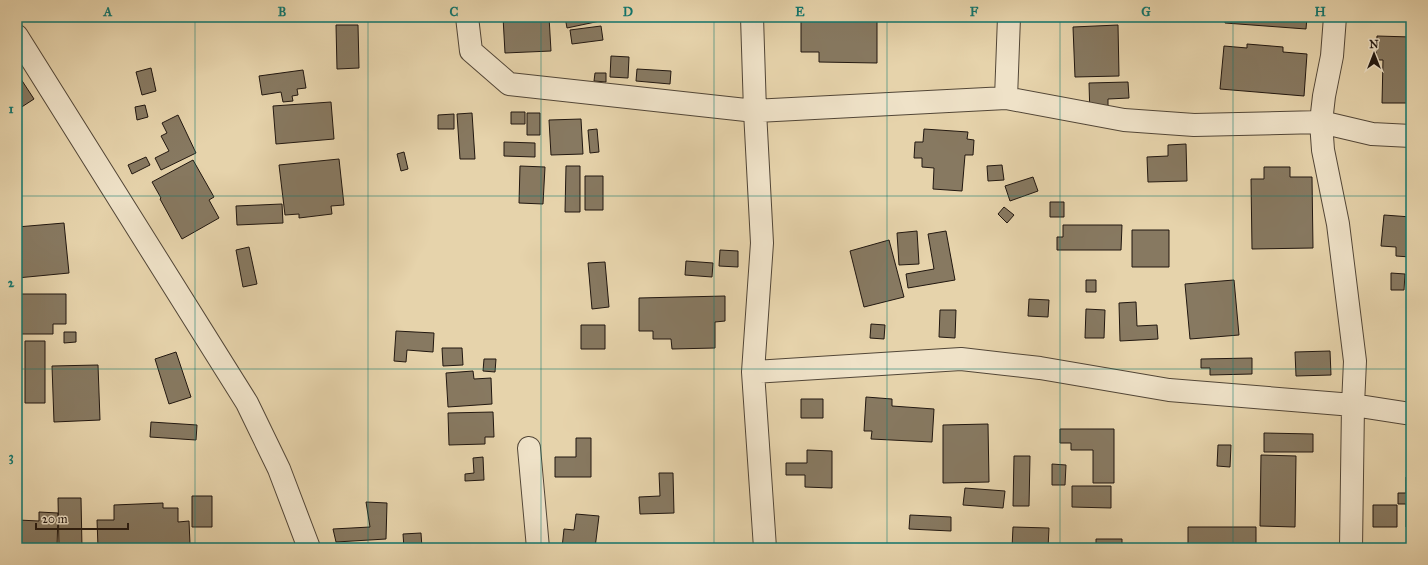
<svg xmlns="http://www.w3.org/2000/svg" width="1428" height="565" viewBox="0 0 1428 565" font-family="'IM FELL Great Primer',serif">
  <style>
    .building { fill: #877961; stroke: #211710 }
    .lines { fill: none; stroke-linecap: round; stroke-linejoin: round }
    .minor-casing { stroke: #524637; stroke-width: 24 }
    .minor { stroke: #efe2c8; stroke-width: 22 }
    .grid { fill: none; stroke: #0f766e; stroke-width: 1; stroke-opacity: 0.55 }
    .neatline { fill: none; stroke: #0f766e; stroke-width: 1.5 }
    .grid-label { font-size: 13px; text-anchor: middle; font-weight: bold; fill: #0f766e }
  </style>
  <rect width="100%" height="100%" fill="#e6d3ab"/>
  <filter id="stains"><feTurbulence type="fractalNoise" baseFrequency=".005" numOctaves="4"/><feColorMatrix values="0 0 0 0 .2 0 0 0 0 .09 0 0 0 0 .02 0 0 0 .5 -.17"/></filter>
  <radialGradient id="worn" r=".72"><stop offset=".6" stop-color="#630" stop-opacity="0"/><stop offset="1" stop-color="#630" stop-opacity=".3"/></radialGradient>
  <path class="building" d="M 503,17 L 549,17 L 551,51 L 505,53 Z
    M 565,17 L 599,17 L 600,21 L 567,28 Z
    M 801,17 L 877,17 L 877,63 L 819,62 L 819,52 L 801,52 Z
    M 1210,17 L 1307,17 L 1306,29 L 1225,23 L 1225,20 L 1210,19 Z
    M 336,25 L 358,25 L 359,68 L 337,69 Z
    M 1118,25 L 1119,76 L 1075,77 L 1073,27 Z
    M 601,26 L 603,40 L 572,44 L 570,30 Z
    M 1377,36 L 1411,37 L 1411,103 L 1382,103 L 1383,60 L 1376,60 Z
    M 1247,44 L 1283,47 L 1283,52 L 1307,54 L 1304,96 L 1220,89 L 1224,46 L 1247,48 Z
    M 611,56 L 629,57 L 628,78 L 610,77 Z
    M 151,68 L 156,91 L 142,95 L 136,72 Z
    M 637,69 L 671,71 L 670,84 L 636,81 Z
    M 303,70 L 306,88 L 297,89 L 298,95 L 292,96 L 293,101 L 283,102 L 281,92 L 262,95 L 259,76 Z
    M 17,73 L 34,99 L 17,110 Z
    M 595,73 L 606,73 L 606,82 L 594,81 Z
    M 1128,82 L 1129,98 L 1108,99 L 1108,116 L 1090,116 L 1089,83 Z
    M 331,102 L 334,139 L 276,144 L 273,106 Z
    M 145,105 L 148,117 L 137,120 L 135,107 Z
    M 511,112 L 525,112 L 525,124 L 511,124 Z
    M 472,113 L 475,159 L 460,159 L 457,114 Z
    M 527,113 L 540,113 L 540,135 L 527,135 Z
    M 454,114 L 454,129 L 438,129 L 438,115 Z
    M 178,115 L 196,153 L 161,170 L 155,158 L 169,151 L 161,136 L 167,133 L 162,123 Z
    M 581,119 L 583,154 L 551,155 L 549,120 Z
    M 597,129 L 599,152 L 590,153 L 588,130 Z
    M 924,129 L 968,132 L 967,139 L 974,140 L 973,155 L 965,155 L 962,191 L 933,189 L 934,168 L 922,167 L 922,158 L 914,158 L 915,142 L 923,142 Z
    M 504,142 L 535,143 L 535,157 L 504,156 Z
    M 1186,144 L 1187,181 L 1148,182 L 1147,157 L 1168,156 L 1168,145 Z
    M 404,152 L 408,169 L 401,171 L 397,154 Z
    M 146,157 L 150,165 L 132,174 L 128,165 Z
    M 339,159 L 344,205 L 331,206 L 332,214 L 299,218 L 299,214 L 285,215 L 279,165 Z
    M 193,160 L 214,197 L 209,200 L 219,218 L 182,239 L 160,199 L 161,198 L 152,182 Z
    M 1002,165 L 1004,180 L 988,181 L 987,166 Z
    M 520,166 L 545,167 L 543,204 L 519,203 Z
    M 566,166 L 580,166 L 580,212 L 565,212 Z
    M 1264,167 L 1290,167 L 1290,177 L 1312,177 L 1313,248 L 1252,249 L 1251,179 L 1264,179 Z
    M 585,176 L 603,176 L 603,210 L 585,210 Z
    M 1033,177 L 1038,191 L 1010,201 L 1005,186 Z
    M 1050,202 L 1064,202 L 1064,217 L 1050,217 Z
    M 282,204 L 283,223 L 237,225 L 236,206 Z
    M 1004,207 L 1014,215 L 1007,223 L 998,214 Z
    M 1384,215 L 1411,217 L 1410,257 L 1396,256 L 1396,247 L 1381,246 Z
    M 64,223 L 69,273 L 17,278 L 17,227 Z
    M 1063,225 L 1122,225 L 1121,250 L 1057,250 L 1057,237 L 1063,237 Z
    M 1132,230 L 1169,230 L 1169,267 L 1132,267 Z
    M 917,231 L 919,264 L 899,265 L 897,233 Z
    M 946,231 L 955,280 L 908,288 L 906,274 L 934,269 L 928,234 Z
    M 889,240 L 904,297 L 864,307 L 850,251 Z
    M 249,247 L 257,284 L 243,287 L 236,250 Z
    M 720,250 L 738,251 L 738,267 L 719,266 Z
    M 686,261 L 713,263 L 712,277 L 685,275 Z
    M 605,262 L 609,307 L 592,309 L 588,263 Z
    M 1391,273 L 1405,274 L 1404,290 L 1391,290 Z
    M 1086,280 L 1096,280 L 1096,292 L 1086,292 Z
    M 1234,280 L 1239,335 L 1190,339 L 1185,284 Z
    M 17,294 L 66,294 L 66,324 L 53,324 L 53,334 L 17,334 Z
    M 725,296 L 725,321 L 715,322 L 715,348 L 672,349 L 671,339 L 653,339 L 653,331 L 639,331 L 639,298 Z
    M 1029,299 L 1049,300 L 1048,317 L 1028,316 Z
    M 1136,302 L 1137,326 L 1157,325 L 1158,339 L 1120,341 L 1119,303 Z
    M 1086,309 L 1105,310 L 1104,338 L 1085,338 Z
    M 940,310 L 956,310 L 955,338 L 939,337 Z
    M 871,324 L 885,325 L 884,339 L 870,338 Z
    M 581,325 L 605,325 L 605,349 L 581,349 Z
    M 396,331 L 434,333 L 433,352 L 407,350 L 406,362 L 394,361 Z
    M 64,332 L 76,332 L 76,342 L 64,343 Z
    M 25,341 L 45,341 L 45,403 L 25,403 Z
    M 442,348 L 462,348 L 463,365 L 443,366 Z
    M 1330,351 L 1331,375 L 1296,376 L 1295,352 Z
    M 176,352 L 191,397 L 169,404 L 155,359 Z
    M 1252,358 L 1252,374 L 1210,375 L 1210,368 L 1201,368 L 1201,359 Z
    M 484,359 L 496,359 L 495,372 L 483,371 Z
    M 98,365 L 100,420 L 54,422 L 52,366 Z
    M 473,371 L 474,379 L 491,378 L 492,404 L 448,407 L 446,373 Z
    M 866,397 L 892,399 L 892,406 L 934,409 L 932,442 L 871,439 L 872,431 L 864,431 Z
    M 801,399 L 823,399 L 823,418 L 801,418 Z
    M 493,412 L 494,437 L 485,437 L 485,444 L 449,445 L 448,413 Z
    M 151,422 L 197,425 L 196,440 L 150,437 Z
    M 988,424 L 989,482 L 943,483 L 943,425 Z
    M 1060,429 L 1114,429 L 1114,483 L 1093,483 L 1093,450 L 1071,450 L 1071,443 L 1060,443 Z
    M 1264,433 L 1313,434 L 1313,452 L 1264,452 Z
    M 576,438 L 591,438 L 591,477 L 555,477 L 555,457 L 576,457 Z
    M 1218,445 L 1231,445 L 1230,467 L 1217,466 Z
    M 807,450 L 832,451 L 832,488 L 805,487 L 805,475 L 786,475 L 786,463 L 807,463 Z
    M 1261,455 L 1296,456 L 1295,527 L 1260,526 Z
    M 1014,456 L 1030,456 L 1029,506 L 1013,506 Z
    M 483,457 L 484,480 L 465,481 L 465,474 L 474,473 L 473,458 Z
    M 1052,464 L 1066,465 L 1065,485 L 1052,485 Z
    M 659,473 L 673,473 L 674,513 L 640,514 L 639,497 L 660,496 Z
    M 1406,477 L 1411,477 L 1411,527 L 1406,527 L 1406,504 L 1398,504 L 1398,493 L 1406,493 Z
    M 1072,486 L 1111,486 L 1111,508 L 1072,507 Z
    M 965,488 L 1005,491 L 1003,508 L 963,505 Z
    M 192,496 L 212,496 L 212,527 L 192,527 Z
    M 58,498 L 81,498 L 82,548 L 59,548 Z
    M 366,502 L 387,503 L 386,539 L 336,542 L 333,529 L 370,527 Z
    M 163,503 L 163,508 L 178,508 L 178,522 L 189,521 L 190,544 L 98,547 L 97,520 L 114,520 L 114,505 Z
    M 1373,505 L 1397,505 L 1397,527 L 1373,527 Z
    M 39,512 L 58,513 L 57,548 L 17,548 L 18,520 L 39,521 Z
    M 576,514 L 599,516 L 595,548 L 562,548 L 564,529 L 574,530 Z
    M 910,515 L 951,517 L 951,531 L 909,529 Z
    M 1013,527 L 1049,528 L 1048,548 L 1012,548 Z
    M 1188,527 L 1256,527 L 1256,545 L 1188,544 Z
    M 421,533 L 422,548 L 404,548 L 403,534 Z
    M 1096,539 L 1122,539 L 1122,548 L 1073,548 L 1096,548 Z
    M 1158,546 L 1197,546 L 1197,548 L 1158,548 Z"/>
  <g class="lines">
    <g class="minor-casing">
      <path id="minor" d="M 467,17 L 471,51 L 509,84 L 755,111 L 752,17
        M 1335,17 L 1332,56 L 1324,96 L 1321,122 L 1323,150 L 1338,224 L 1355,361 L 1353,405 L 1351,548
        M 17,36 L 247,403 L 279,469 L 309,548
        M 1006,98 L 1124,120 L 1194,125 L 1321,122 L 1372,134 L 1411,136
        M 753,372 L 961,359 L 1040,368 L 1169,390 L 1353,405 L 1411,414
        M 529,448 L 538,548
        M 765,548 L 753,372 L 762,243 L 755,111 L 1006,98 L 1009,17"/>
    </g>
    <use href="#minor" class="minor"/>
  </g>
  <path class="grid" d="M 195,17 L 195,548M 368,17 L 368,548M 541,17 L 541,548M 714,17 L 714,548M 887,17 L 887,548M 1060,17 L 1060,548M 1233,17 L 1233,548M 17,196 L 1411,196M 17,369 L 1411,369"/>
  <rect width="1428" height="565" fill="none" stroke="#e6d3ab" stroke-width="44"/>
  <g transform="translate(1374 54)" stroke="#efe2c8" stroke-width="3" paint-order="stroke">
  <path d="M0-3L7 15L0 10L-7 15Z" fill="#211710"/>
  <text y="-6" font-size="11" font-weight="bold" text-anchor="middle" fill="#211710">N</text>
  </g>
  <path d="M36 523v6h92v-6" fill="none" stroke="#211710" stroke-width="2"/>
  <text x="42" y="523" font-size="12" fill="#211710" stroke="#efe2c8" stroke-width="3" paint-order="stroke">20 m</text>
  <rect x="22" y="22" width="1384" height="521" class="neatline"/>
  <g class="grid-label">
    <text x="108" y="16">A</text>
    <text x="282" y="16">B</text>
    <text x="454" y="16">C</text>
    <text x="628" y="16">D</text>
    <text x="800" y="16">E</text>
    <text x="974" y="16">F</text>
    <text x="1146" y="16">G</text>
    <text x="1320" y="16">H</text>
    <text x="11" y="113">1</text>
    <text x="11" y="287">2</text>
    <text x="11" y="461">3</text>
  </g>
  <rect width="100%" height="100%" filter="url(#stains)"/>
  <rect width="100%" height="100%" fill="url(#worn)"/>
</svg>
